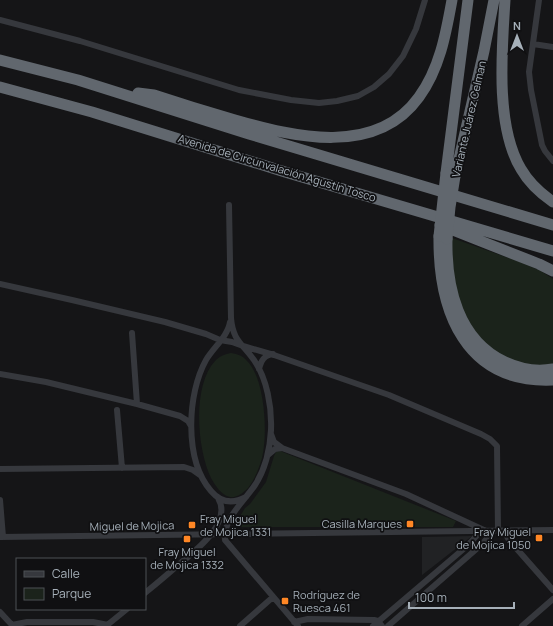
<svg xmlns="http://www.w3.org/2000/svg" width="553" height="626" viewBox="0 0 553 626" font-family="Manrope,sans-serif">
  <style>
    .built { fill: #212224 }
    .green { fill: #1b231b }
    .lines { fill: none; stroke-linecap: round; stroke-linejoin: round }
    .minor { stroke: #36383d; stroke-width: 6 }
    .motorway { stroke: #61676e; stroke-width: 11 }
    .motorway-bridge { stroke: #61676e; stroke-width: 11 }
    .poi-dot { fill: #ff8725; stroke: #101012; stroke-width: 1.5 }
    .labels { text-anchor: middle; stroke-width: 3.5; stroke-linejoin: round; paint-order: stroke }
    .street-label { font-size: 11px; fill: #a6b0b9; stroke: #101012 }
    .poi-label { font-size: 11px; fill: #a6b0b9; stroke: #101012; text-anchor: start }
  </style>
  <rect width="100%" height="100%" fill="#151517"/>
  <path class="built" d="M 472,536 L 422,575 L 422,537 Z"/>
  <path class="green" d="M 452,238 L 520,262 L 541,271 L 553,279 L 553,365 C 547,365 540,366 535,366 C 495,362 466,330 456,293 C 452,275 452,256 452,238 Z
    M 231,353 C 238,354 243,356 247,361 C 265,378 268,434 262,458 C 259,468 255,479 248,488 C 243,493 237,498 230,497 C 221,495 215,485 211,478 C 197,449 192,386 215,361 C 220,356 225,354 231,353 Z
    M 280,451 L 456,521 L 453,527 L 239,527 L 237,525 L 236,523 L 245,508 L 250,504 L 266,482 L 274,456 L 276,452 Z"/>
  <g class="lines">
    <path class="minor" d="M 539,0 L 529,72 L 531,90 L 542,145 L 545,151 L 553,161
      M 0,20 L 80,41 L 239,90 L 291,100 L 319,103 L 337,101 L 358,96 L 374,87 L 389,74 L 403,56 L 416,29 L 425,0
      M 533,44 L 553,47
      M 229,205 L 231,318 C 233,341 242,343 254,360 C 267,379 272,407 271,430 C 270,449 266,468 255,485 C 244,502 223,518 225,540 L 298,626
      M 0,284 L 72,300 L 165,322 L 206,334 L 220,340 L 232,342 L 243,346 L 274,355 L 389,395 L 481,434 L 490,439 L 497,446 L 498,531
      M 230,322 C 228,336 213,348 206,360 C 187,394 184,460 211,491 C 221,503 233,504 246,497
      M 132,333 L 137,404
      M 259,369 C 261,361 264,355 273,354
      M 0,374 L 46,382 L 137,404 L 180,416 L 188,421 L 191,426
      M 117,410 L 122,468
      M 282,448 L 406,494 L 486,531
      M 268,455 L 275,449 L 282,448 L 274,442 L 271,434
      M 0,469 L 184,467 L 193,470 L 200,475
      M 0,500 L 3,537
      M 504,531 L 509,540 L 553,590
      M 0,537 L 553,530
      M 145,593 C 156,584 167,575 178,565 C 195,551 233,523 218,498
      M 0,612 L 13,626
      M 294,622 L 308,619 L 374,620 L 378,621 L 382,626
      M 12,625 L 27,622 L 93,622 L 108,625
      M 106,626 L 127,609
      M 240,626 L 273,597
      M 373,626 L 467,546 L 481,531
      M 388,626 L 481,545 L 494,531
      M 522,626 L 553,599"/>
    <path class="motorway" d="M 505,0 C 502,49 495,126 521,169 C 529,183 540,193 553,202
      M 0,60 L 78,80 L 249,134 L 553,225
      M 0,87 L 92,112 L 285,172 L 553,251
      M 138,93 L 154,95 C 181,104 207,112 235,120 C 294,137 376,157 419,97 C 440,68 446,33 452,0
      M 446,173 L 468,0
      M 455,176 L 484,51 L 494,0
      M 440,225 L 539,264 L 553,271
      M 439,236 C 438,311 465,384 553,380
      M 447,239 C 446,287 458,340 505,362 C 520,369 537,372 553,369"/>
    <path class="motorway-bridge" d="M 439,236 L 446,173
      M 447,239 L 450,207 L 455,176"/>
  </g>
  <g class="poi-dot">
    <rect x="406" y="520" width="8" height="8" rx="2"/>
    <rect x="188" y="521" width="8" height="8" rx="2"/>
    <rect x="535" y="534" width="8" height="8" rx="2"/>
    <rect x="183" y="535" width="8" height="8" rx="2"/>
    <rect x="281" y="597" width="8" height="8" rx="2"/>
  </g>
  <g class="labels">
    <g class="street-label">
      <text transform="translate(469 119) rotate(-77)" y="4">Variante Juárez Celman</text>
      <text transform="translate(277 168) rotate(17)" y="4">Avenida de Circunvalación Agustín Tosco</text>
      <text transform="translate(132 526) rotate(-1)" y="4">Miguel de Mojica</text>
    </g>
    <g class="poi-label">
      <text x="200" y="523">Fray Miguel<tspan x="200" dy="13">de Mojica 1331</tspan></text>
      <text x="402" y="528" text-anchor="end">Casilla Marques</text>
      <text x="531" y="536" text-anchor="end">Fray Miguel<tspan x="531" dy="13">de Mojica 1050</tspan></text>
      <text x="187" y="556" text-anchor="middle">Fray Miguel<tspan x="187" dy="13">de Mojica 1332</tspan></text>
      <text x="293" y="599">Rodríguez de<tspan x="293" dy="13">Ruesca 461</tspan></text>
    </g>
  </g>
  <rect x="16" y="558" width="130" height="52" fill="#101012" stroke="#4c5055"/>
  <rect x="24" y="571" width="20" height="6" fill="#36383d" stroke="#4c5055"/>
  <text x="52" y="578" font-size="12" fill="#a6b0b9">Calle</text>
  <rect x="24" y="588" width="20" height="12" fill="#1b231b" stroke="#4c5055"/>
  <text x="52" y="598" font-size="12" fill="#a6b0b9">Parque</text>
  <g transform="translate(517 36)" stroke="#101012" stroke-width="3" paint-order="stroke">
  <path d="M0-3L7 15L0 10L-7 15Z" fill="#a6b0b9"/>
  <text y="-6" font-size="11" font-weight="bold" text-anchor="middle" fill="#a6b0b9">N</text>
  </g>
  <path d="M409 602v6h105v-6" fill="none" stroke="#a6b0b9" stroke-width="2"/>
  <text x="415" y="602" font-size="12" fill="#a6b0b9" stroke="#101012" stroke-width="3" paint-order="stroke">100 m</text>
</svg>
